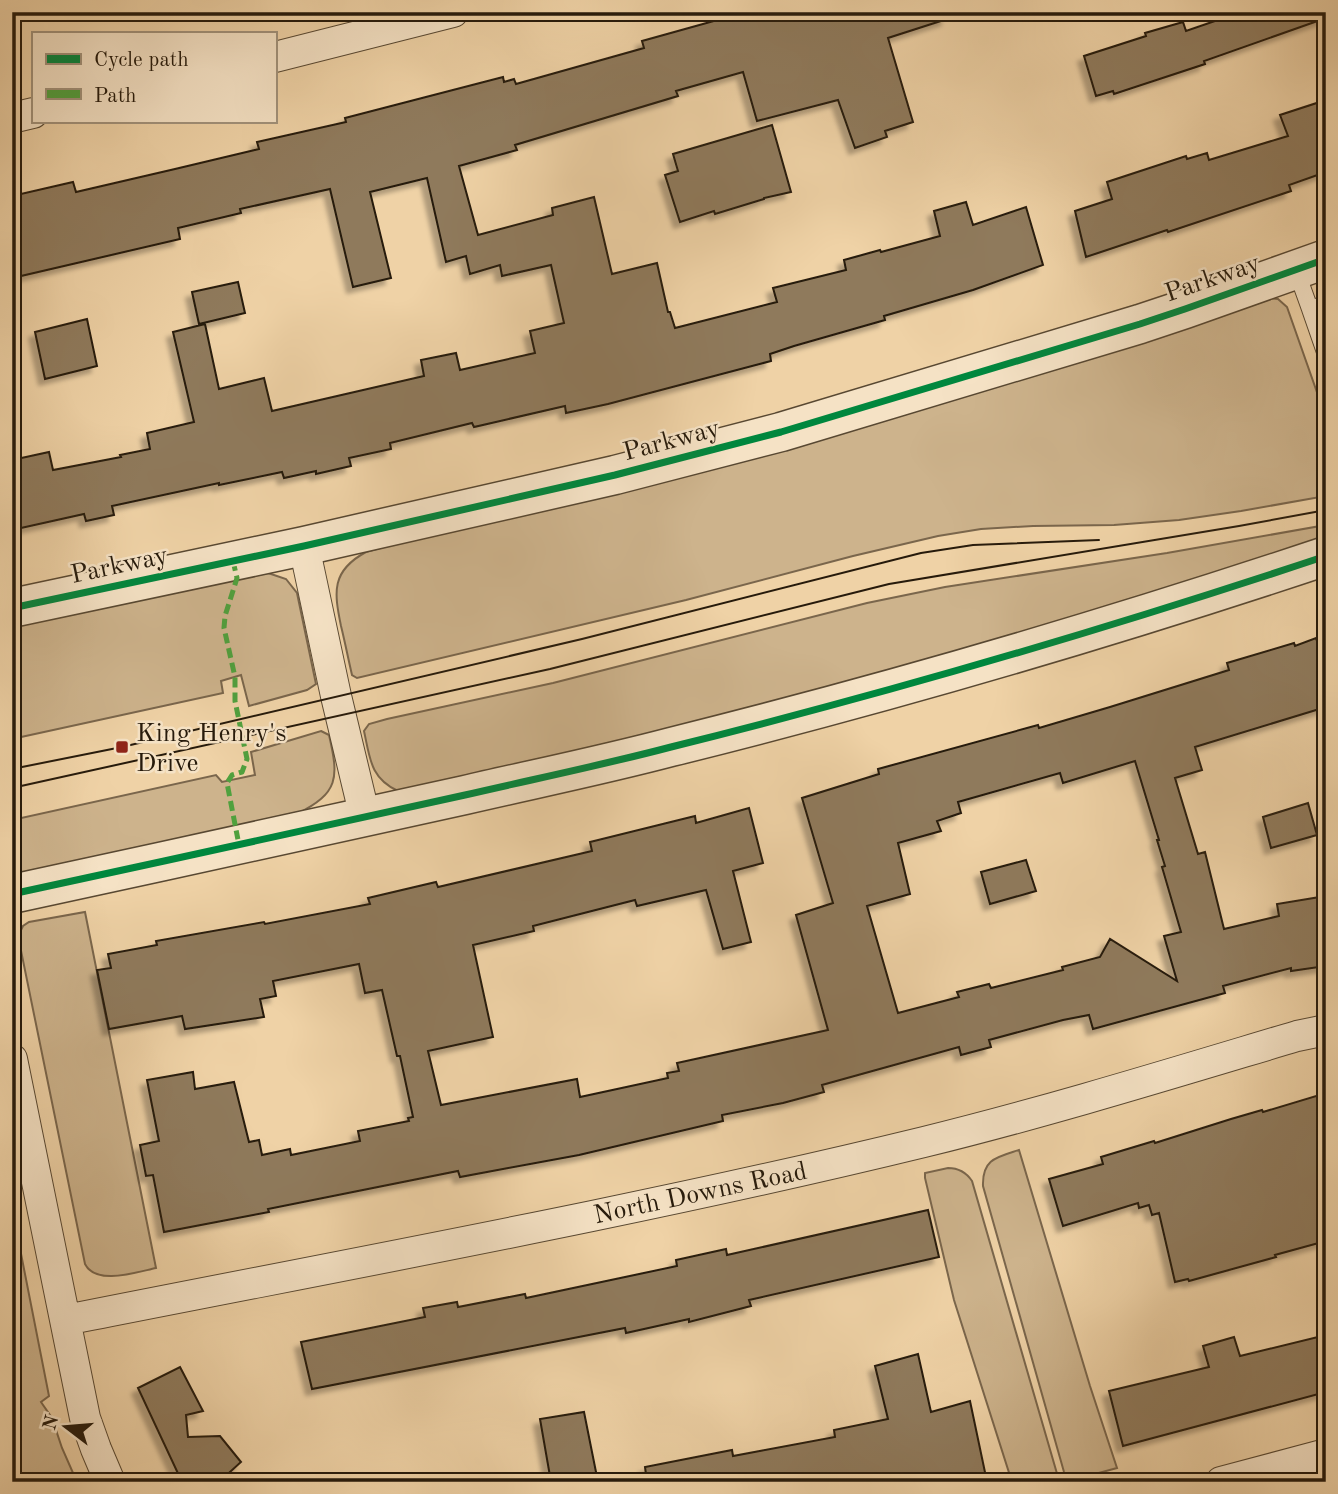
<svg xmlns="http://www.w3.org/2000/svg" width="1338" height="1494" viewBox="0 0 1338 1494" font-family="'Old Standard TT',serif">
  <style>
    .grass { fill: #cdb38c; stroke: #7a664c; stroke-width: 2 }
    .building { fill: #8f7a5c; stroke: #261a0b; stroke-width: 2; fill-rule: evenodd; filter: url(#shadow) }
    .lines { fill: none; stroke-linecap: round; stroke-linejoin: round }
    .service-casing { stroke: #584832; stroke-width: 18 }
    .minor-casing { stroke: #584832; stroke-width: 32 }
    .tertiary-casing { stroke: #584832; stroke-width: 41 }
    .service { stroke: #f5e2c5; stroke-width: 16 }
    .minor { stroke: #f5e2c5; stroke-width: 30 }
    .tertiary { stroke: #f5e2c5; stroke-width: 38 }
    .tram { stroke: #261a0b; stroke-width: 2 }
    .quiet { stroke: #50a13e; stroke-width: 5; stroke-dasharray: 10 5; stroke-linecap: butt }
    .cycleway-casing { stroke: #f5e2c5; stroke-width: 11 }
    .cycleway { stroke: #00873e; stroke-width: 7 }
    .poi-dot { fill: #8f2418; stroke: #f5e2c5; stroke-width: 2.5 }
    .labels { text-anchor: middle; stroke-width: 5; stroke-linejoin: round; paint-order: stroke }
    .street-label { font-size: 26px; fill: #261a0b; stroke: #f5e2c5 }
    .poi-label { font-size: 26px; fill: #261a0b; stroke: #f5e2c5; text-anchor: start }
  </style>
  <defs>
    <filter id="shadow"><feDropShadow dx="-6" dy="6" stdDeviation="2" flood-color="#0004"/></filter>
  </defs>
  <rect width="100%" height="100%" fill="#efd2a6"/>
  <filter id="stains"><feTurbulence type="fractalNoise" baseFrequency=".00286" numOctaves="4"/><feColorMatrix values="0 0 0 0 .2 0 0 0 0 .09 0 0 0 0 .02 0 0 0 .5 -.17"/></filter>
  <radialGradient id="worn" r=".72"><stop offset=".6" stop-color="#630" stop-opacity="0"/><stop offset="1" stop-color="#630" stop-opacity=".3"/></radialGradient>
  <path class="grass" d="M 1268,298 L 1278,299 L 1287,307 L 1326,418 L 1326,496 L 1241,511 L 1179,520 L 1114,525 L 1033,526 L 981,529 L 938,536 L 853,556 L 686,600 L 357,678 L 352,675 C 348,658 345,642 341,626 C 334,592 331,571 366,552 Z
    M 1326,525 L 1326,538 L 1004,639 L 619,744 L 398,791 C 370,778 370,758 364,731 L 369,724 L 387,719 L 553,683 L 867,603 L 945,587 L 1167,553 Z
    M 268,573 L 286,579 L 297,593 L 316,684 L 307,690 L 249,706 L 241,675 L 221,681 L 223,693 L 12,739 L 12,624 Z
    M 321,731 L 329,735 C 339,778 339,793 297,814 L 12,877 L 12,820 L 216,775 L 222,782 L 255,775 L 251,752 Z
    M 85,912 L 156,1268 C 137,1272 96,1286 85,1264 L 18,936 L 23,926 L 29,922 Z
    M 1019,1150 L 1090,1386 L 1117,1468 L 1073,1480 L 1066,1477 L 1064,1472 L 983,1186 C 982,1159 997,1157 1019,1150 Z
    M 948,1168 C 959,1168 966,1172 972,1181 L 1058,1477 L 1057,1482 L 1012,1482 L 954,1300 L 925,1178 L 925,1173 Z
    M 12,1208 L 49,1396 L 41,1402 L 52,1418 L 62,1448 L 77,1482 L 12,1482 Z"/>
  <path class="building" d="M 746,12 L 946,12 L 947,19 L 888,38 L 913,122 L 885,131 L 887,137 L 855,148 L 838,100 L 757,121 L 743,72 L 676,91 L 678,96 L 515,145 L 517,150 L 459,166 L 478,235 L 553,215 L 552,208 L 594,197 L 612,274 L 657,263 L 668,312 L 670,312 L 675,328 L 777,302 L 773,288 L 846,270 L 844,260 L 880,250 L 881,252 L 940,236 L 934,211 L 966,202 L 973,225 L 1026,207 L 1043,265 L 973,290 L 884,316 L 885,320 L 794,346 L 770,354 L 771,361 L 608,404 L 566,413 L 565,406 L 474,427 L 472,423 L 390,443 L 391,449 L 349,458 L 351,466 L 316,474 L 316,471 L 284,478 L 282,472 L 219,485 L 219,483 L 112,506 L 114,515 L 86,521 L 84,514 L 12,530 L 12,460 L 49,452 L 53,470 L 121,457 L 120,455 L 150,449 L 147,433 L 194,422 L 173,332 L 205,324 L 219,389 L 264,378 L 272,411 L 424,376 L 421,360 L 456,353 L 460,370 L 535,353 L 530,331 L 564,323 L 551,265 L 502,276 L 500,265 L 470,274 L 466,256 L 446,262 L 427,178 L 370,192 L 391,278 L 353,287 L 330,189 L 240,209 L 241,213 L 178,228 L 180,239 L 21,276 L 12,236 L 12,196 L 73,182 L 76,192 L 175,169 L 259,149 L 257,142 L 346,122 L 345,118 L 503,77 L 504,82 L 514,79 L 516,84 L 644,48 L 642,41 Z
    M 1241,12 L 1326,12 L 1326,18 L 1204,61 L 1205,64 L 1114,94 L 1113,91 L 1096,96 L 1084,56 L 1146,36 L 1145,33 L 1183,22 L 1186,31 Z
    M 1326,100 L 1326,172 L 1289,185 L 1291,191 L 1168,232 L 1167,230 L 1086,257 L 1075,211 L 1112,199 L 1107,182 L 1186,156 L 1187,159 L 1207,153 L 1209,160 L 1288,136 L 1280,115 Z
    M 772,125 L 791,192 L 764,198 L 764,199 L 715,214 L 714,211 L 680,222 L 665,175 L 678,171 L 673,154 Z
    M 238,282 L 245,313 L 199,324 L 192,292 Z
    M 87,319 L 97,366 L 45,379 L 35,332 Z
    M 1316,638 L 1318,644 L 1326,641 L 1326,707 L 1195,747 L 1202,770 L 1175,778 L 1198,854 L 1205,852 L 1224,929 L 1279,916 L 1277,904 L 1326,896 L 1326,966 L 1291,971 L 1291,968 L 1223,986 L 1225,993 L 1093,1029 L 1089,1015 L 1063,1020 L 989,1040 L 991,1047 L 961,1055 L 959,1047 L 822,1085 L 824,1092 L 783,1103 L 722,1115 L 723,1121 L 579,1155 L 460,1177 L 458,1171 L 268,1209 L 269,1212 L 164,1232 L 153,1175 L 146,1176 L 140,1145 L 159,1141 L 147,1080 L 193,1072 L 195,1089 L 234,1082 L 249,1142 L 259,1140 L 262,1155 L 290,1149 L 291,1155 L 360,1141 L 358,1131 L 409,1121 L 408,1118 L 413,1117 L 400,1056 L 397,1056 L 382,990 L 365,993 L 359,964 L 273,981 L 276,996 L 260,999 L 264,1017 L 185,1029 L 182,1016 L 109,1029 L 97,970 L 111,968 L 108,954 L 157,945 L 156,941 L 264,922 L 265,924 L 370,904 L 368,898 L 436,882 L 438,887 L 592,851 L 590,842 L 695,816 L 696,823 L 749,808 L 763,863 L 733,871 L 751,942 L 723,949 L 706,890 L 637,906 L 635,900 L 533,926 L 534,931 L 473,945 L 493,1037 L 428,1051 L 441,1105 L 577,1079 L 580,1097 L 668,1078 L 667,1073 L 679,1071 L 677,1063 L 828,1030 L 796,915 L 833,903 L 802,798 L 879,774 L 878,769 L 1038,725 L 1039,728 L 1110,707 L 1229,670 L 1227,663 L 1294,643 L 1295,646 ZM 1135,761 L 1159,840 L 1157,840 L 1165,866 L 1162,867 L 1181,932 L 1164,936 L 1177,981 L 1110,939 L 1100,957 L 1062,967 L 1063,970 L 991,988 L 989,984 L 957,992 L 959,997 L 898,1013 L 867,906 L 910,894 L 898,843 L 941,831 L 937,821 L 961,813 L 958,802 L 1060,773 L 1063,783 Z
    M 1308,803 L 1317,835 L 1271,848 L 1263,817 Z
    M 1026,860 L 1036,891 L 990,904 L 981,872 Z
    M 1326,1093 L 1326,1241 L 1275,1255 L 1276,1257 L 1189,1281 L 1188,1279 L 1175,1282 L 1159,1213 L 1152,1215 L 1149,1205 L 1139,1208 L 1138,1203 L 1063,1226 L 1049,1179 L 1103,1164 L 1101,1157 L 1154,1141 L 1155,1143 L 1231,1119 L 1262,1110 L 1263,1112 Z
    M 928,1210 L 939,1257 L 749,1300 L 751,1306 L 689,1322 L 689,1319 L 626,1333 L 625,1328 L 312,1389 L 301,1342 L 425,1317 L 423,1308 L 457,1302 L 458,1307 L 525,1294 L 526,1298 L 677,1266 L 676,1260 L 726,1249 L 727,1255 Z
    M 1326,1335 L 1326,1392 L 1123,1446 L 1109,1391 L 1209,1367 L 1203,1346 L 1234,1337 L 1240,1356 Z
    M 918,1354 L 931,1412 L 970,1401 L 986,1477 L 963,1482 L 647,1482 L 645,1467 L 732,1450 L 733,1456 L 835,1437 L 834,1430 L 888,1419 L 875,1366 Z
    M 180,1367 L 203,1411 L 186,1415 L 188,1437 L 220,1436 L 241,1462 L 219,1482 L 182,1482 L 138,1388 Z
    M 584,1412 L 598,1482 L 551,1482 L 540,1419 Z"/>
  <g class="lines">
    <g class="service-casing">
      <path id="service" d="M 1296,270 L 1310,309 L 1326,304
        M 1310,309 L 1326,355"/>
    </g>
    <g class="minor-casing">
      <path id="minor" d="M 275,57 L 453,12
        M 12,118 L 33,113
        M 304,546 L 336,696 L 365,817
        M 12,1059 L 85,1418 L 96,1449 L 110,1482
        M 66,1320 C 353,1263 641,1211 924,1142 C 1050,1111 1173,1073 1297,1036 L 1326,1030
        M 1221,1482 L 1326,1454"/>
    </g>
    <g class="tertiary-casing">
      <path id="tertiary" d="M 12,608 L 304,546 L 615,475 L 781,432 L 1140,324 L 1185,309 L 1326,259
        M 12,894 C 163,861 314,829 465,795 C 534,779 603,765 671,747 C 892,692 1110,628 1326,556"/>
    </g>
    <use href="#service" class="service"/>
    <use href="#minor" class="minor"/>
    <use href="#tertiary" class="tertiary"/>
    <path class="tram" d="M 12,769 L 122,747 L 582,639 L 921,553 L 973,545 L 1099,540
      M 12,788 L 550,669 L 889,584 L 1239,526 L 1326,510"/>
    <path class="quiet" d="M 233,561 L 237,578 L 225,616 L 224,628 L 235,677 L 235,701 L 247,759 L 242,772 L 232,775 L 227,783 L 239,845
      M 12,867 L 19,892"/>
    <g class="cycleway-casing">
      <path id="cycleway" d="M 12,608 L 304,546 L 615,475 L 781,432 L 1140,324 L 1185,309 L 1326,259
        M 12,894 C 163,861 314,829 465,795 C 534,779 603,765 671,747 C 892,692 1110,628 1326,556"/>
    </g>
    <use href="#cycleway" class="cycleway"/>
  </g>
  <rect class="poi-dot" x="115" y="740" width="14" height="14" rx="3.5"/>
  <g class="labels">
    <g class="street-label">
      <text transform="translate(1212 277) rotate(-19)" y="9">Parkway</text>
      <text transform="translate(671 439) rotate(-15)" y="9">Parkway</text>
      <text transform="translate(119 564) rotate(-12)" y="9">Parkway</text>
      <text transform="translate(700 1192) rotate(-12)" y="9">North Downs Road</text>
    </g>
    <g class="poi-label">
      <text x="136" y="741">King Henry's<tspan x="136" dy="30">Drive</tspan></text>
    </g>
  </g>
  <rect width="1338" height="1494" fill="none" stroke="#efd2a6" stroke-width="42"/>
  <rect x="14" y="14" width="1310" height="1466" fill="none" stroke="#261a0b" stroke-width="3.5"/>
  <rect x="21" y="21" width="1296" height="1452" fill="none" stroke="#261a0b" stroke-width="2"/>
  <rect x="32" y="32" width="245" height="91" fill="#f5e2c5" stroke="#a2927b" stroke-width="2"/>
  <rect x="46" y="54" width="35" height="10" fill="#00873e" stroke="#a2927b" stroke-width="2"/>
  <text x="94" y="66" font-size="21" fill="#261a0b">Cycle path</text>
  <rect x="46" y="89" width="35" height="10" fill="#50a13e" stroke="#a2927b" stroke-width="2"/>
  <text x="94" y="102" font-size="21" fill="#261a0b">Path</text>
  <g transform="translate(66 1427) rotate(286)" stroke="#f5e2c5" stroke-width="5" paint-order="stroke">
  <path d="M0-5L12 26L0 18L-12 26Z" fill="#261a0b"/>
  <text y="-10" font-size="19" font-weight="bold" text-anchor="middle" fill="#261a0b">N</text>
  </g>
  <rect width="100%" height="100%" filter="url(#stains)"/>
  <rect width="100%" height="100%" fill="url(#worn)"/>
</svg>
